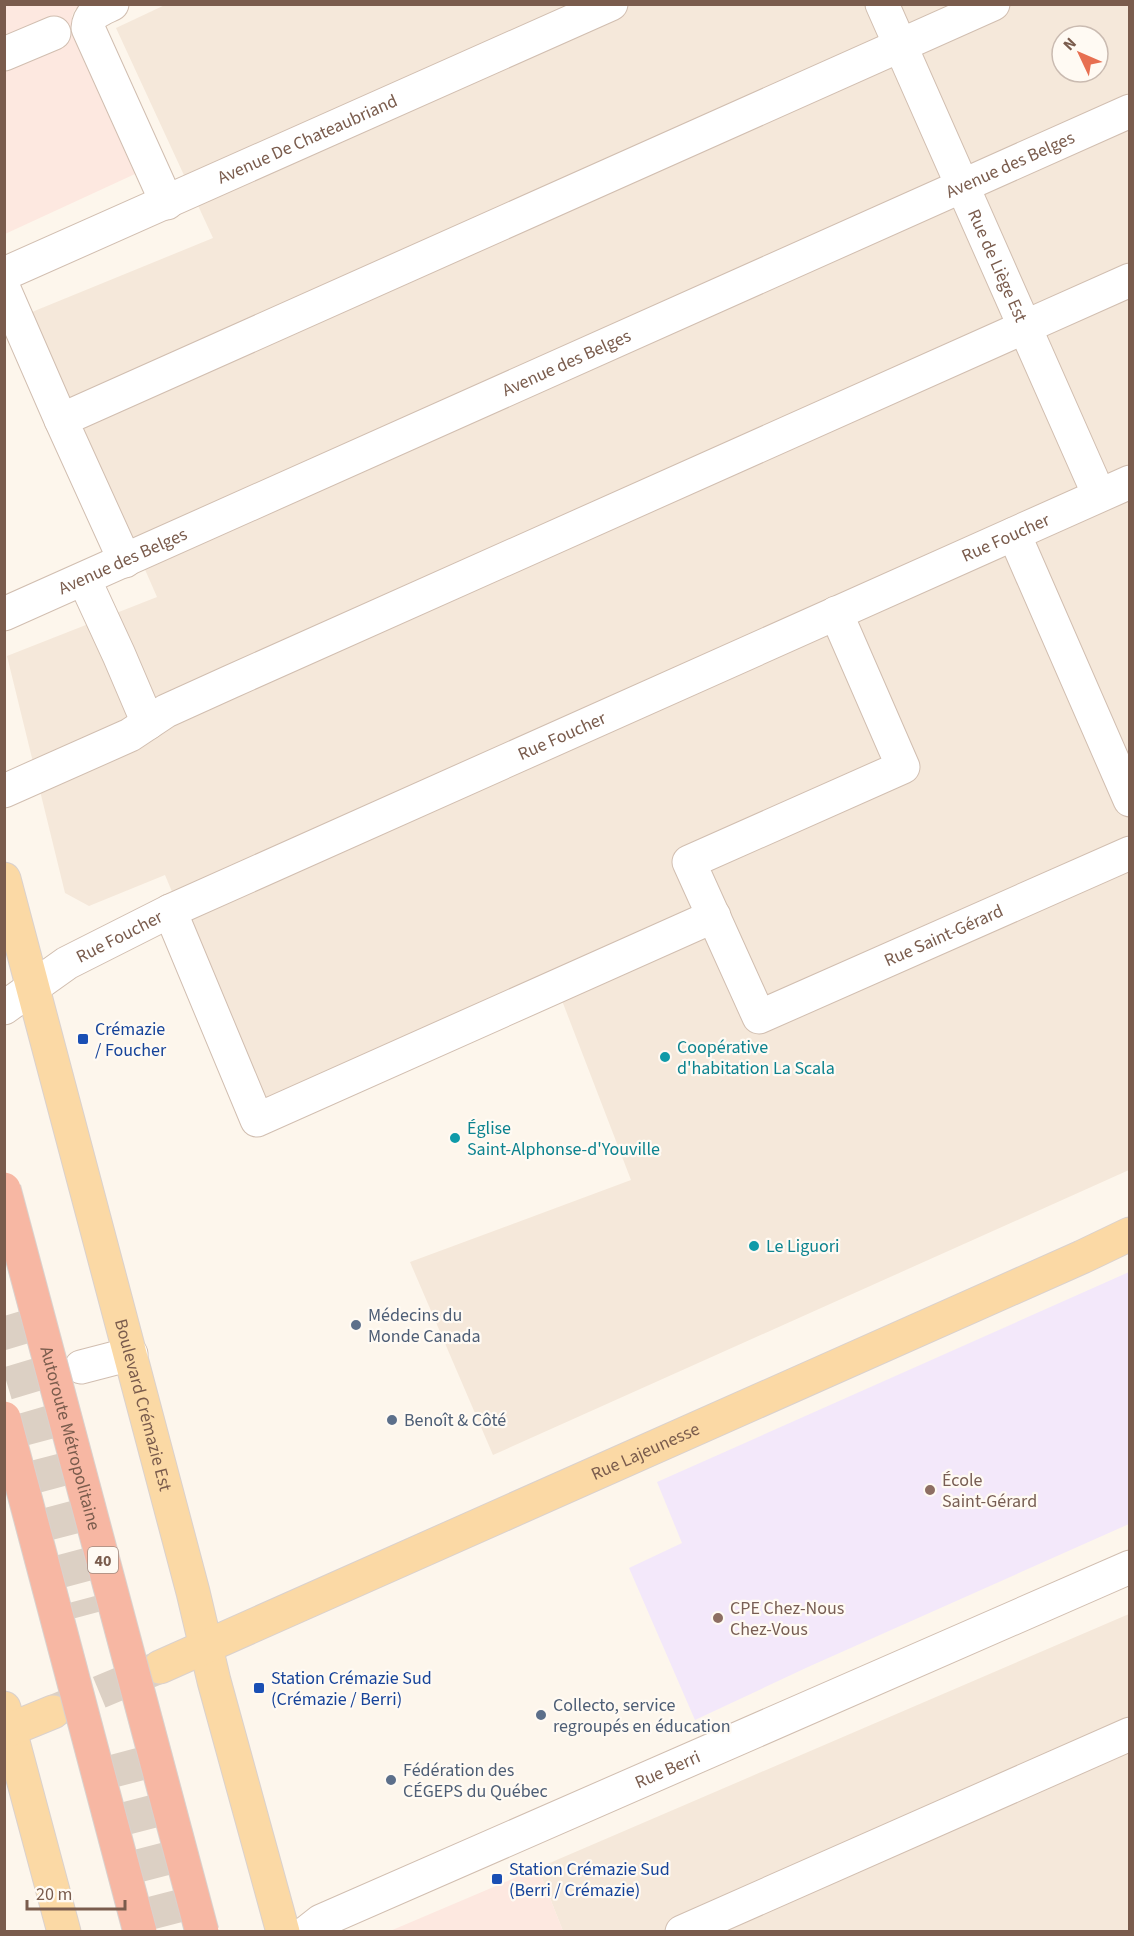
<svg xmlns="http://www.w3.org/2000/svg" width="1134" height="1936" viewBox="0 0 1134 1936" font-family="'Source Sans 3',sans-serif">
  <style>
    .residential { fill: #f5e8da; fill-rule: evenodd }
    .commercial { fill: #fde8e0 }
    .education { fill: #f3e8fa }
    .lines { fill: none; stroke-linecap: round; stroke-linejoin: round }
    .minor-tunnel { stroke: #dcd0c4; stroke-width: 33; stroke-dasharray: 33 16; stroke-linecap: butt }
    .major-tunnel { stroke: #dcd0c4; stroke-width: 33; stroke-dasharray: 33 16; stroke-linecap: butt }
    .minor-casing { stroke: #d1beb0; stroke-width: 35 }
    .major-casing { stroke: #dad1cd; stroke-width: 35 }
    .minor { stroke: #fff; stroke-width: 33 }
    .major { stroke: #fbd9a5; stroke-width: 33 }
    .highway-bridge-casing { stroke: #dad1cd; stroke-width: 35; stroke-linecap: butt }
    .highway-bridge { stroke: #f7b7a3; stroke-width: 33 }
    .transit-dot { fill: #1a4fb4; stroke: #fffaf3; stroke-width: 2 }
    .culture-dot { fill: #0f9aa8; stroke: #fffaf3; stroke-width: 2 }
    .service-dot { fill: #5c6f8a; stroke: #fffaf3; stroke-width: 2 }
    .education-dot { fill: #8d6e63; stroke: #fffaf3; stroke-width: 2 }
    .labels { text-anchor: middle; stroke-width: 4.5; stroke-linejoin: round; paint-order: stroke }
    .shield { fill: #fffaf3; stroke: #a28b7f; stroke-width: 1.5 }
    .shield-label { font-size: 16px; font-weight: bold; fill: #7a5c4d }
    .street-label { font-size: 18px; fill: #7a5c4d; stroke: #fffaf3 }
    .transit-label { font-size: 18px; fill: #164399; stroke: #fffaf3; text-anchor: start }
    .culture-label { font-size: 18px; fill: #0d838f; stroke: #fffaf3; text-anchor: start }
    .service-label { font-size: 18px; fill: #4e5e75; stroke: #fffaf3; text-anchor: start }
    .education-label { font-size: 18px; fill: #785e54; stroke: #fffaf3; text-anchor: start }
  </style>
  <rect width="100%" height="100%" fill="#fdf6ec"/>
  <path class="residential" d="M 167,4 L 1129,5 L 1129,1170 L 493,1455 L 410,1262 L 631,1180 L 556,985 L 263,1110 L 165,875 L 89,906 L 65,893 L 7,656 L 157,597 L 32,312 L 213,238 L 116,28 ZM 1062,36 L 1098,36 L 1098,72 L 1062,72 Z
    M 1129,1614 L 1129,1931 L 563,1931 L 538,1868 Z"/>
  <path class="commercial" d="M 4,5 L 85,5 L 75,9 L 72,16 L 72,27 L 135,174 L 5,234 Z
    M 538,1868 L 563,1931 L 390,1931 Z"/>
  <path class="education" d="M 1129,1272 L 1129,1524 L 808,1667 L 695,1720 L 629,1568 L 682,1543 L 657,1482 Z"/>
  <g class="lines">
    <path class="minor-tunnel" d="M 4,1316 L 36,1423 L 87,1615
      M 125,1751 L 172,1932"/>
    <path class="major-tunnel" d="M 54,1711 L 160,1667"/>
    <g class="minor-casing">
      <g id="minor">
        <path d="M 112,4 C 100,10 89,13 88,28 L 167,203"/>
        <path id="s1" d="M 882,4 L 1099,495"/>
        <path d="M 4,54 L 54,33"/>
        <path id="s2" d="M 4,274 L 611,4"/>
        <path d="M 4,289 L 61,420"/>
        <path d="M 1014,534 L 1130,800"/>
        <path d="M 125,561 L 61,420 L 993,4"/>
        <path d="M 84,579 L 119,655 L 148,723 L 166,711 L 230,682 L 1130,280"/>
        <path id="s3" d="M 836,613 L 903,767 L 689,862 L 759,1017 L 1130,853"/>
        <path id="s4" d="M 4,614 L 1130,111"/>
        <path d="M 4,791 L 130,735 L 148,723"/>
        <path d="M 170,911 L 257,1120 L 714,916"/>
        <path id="s5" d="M 4,1008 L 67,963 L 170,911 L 1130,482"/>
        <path d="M 81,1367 L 131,1354"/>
        <path id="s6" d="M 307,1932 L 321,1921 L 1130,1567"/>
        <path d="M 682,1932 L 1130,1734"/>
      </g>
    </g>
    <g class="major-casing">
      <g id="major">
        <path id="s7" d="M 4,879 L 193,1592 L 214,1681 L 283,1932"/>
        <path id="s8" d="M 160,1667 L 1082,1257 L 1130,1234"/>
        <path d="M 4,1708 L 64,1932"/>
        <path d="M 4,1732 L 53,1712"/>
      </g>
    </g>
    <use href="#minor" class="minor"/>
    <use href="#major" class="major"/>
    <g class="highway-bridge-casing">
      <g id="highway-bridge">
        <path id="s9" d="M 4,1189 L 202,1932"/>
        <path d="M 4,1418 L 140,1932"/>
      </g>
    </g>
    <use href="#highway-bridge" class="highway-bridge"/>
  </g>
  <g class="transit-dot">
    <rect x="77" y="1033" width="12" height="12" rx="3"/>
    <rect x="253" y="1682" width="12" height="12" rx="3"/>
    <rect x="491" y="1873" width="12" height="12" rx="3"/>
  </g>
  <g class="culture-dot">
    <circle cx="665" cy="1057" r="6"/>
    <circle cx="455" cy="1138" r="6"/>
    <circle cx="754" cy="1246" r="6"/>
  </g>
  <g class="service-dot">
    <circle cx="356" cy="1325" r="6"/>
    <circle cx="392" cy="1420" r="6"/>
    <circle cx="541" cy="1715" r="6"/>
    <circle cx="391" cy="1780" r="6"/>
  </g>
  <g class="education-dot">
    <circle cx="930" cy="1490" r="6"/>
    <circle cx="718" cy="1618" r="6"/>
  </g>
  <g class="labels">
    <rect class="shield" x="88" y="1547" width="30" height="26" rx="4.5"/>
    <g class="shield-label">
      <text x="103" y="1566">40</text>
    </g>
    <g class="street-label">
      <text dy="6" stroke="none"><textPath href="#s2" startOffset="332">Avenue De Chateaubriand</textPath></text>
      <text dy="6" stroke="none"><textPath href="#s4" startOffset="1102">Avenue des Belges</textPath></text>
      <text dy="6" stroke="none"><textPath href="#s1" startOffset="286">Rue de Liège Est</textPath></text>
      <text dy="6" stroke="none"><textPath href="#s4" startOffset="616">Avenue des Belges</textPath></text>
      <text dy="6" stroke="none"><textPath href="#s5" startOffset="1108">Rue Foucher</textPath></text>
      <text dy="6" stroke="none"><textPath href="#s4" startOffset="130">Avenue des Belges</textPath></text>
      <text dy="6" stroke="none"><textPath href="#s5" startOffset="622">Rue Foucher</textPath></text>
      <text dy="6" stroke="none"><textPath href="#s3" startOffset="774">Rue Saint-Gérard</textPath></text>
      <text dy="6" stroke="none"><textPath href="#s5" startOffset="136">Rue Foucher</textPath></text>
      <text dy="6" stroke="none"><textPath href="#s7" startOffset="544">Boulevard Crémazie Est</textPath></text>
      <text dy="6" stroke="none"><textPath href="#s9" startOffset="258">Autoroute Métropolitaine</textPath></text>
      <text dy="6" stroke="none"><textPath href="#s8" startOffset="531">Rue Lajeunesse</textPath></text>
      <text dy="6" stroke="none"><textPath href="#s6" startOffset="396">Rue Berri</textPath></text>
    </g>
    <g class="transit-label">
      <text x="95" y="1035">Crémazie<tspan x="95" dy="21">/ Foucher</tspan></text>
      <text x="271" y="1684">Station Crémazie Sud<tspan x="271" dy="21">(Crémazie / Berri)</tspan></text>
      <text x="509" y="1875">Station Crémazie Sud<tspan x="509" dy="21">(Berri / Crémazie)</tspan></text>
    </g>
    <g class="culture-label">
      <text x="677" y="1053">Coopérative<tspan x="677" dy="21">d'habitation La Scala</tspan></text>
      <text x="467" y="1134">Église<tspan x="467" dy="21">Saint-Alphonse-d'Youville</tspan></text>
      <text x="766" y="1252">Le Liguori</text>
    </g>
    <g class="service-label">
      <text x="368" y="1321">Médecins du<tspan x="368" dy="21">Monde Canada</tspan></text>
      <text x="404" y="1426">Benoît &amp; Côté</text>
      <text x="553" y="1711">Collecto, service<tspan x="553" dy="21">regroupés en éducation</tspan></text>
      <text x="403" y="1776">Fédération des<tspan x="403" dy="21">CÉGEPS du Québec</tspan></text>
    </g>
    <g class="education-label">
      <text x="942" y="1486">École<tspan x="942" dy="21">Saint-Gérard</tspan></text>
      <text x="730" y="1614">CPE Chez-Nous<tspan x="730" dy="21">Chez-Vous</tspan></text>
    </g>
  </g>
  <rect width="1134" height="1936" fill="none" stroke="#7a5c4d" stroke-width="12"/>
  <g transform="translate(1080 54) rotate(314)"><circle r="28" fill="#fffaf3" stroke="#cabbb1" stroke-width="1.5"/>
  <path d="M0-4.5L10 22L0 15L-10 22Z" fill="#e76f51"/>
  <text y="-9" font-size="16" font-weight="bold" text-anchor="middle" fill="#7a5c4d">N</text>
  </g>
  <path d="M27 1900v9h98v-9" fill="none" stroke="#7a5c4d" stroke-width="3"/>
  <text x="36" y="1900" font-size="18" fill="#7a5c4d" stroke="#fffaf3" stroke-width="4.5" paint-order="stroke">20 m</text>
</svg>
